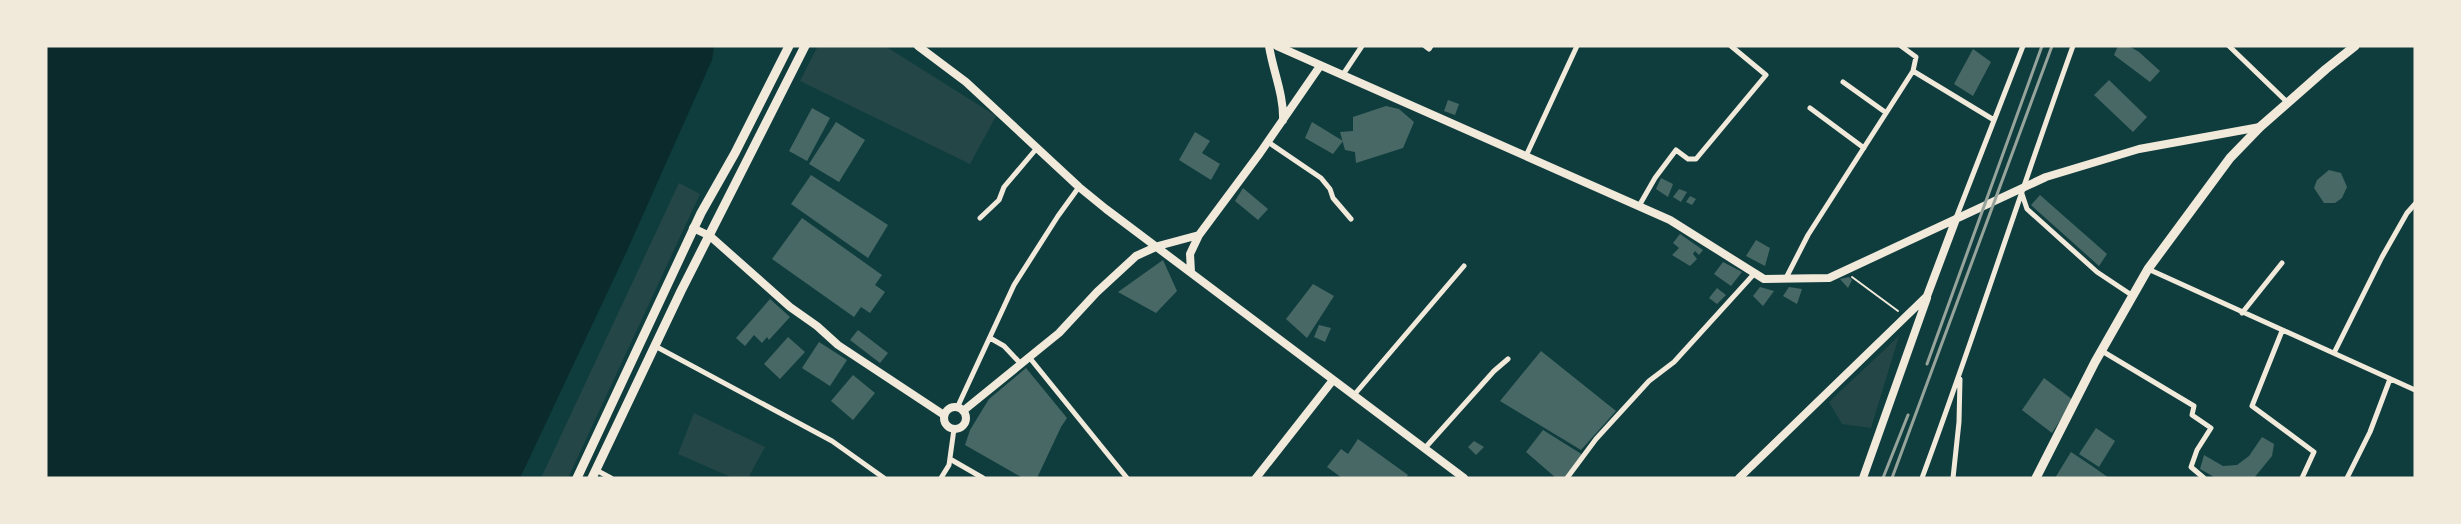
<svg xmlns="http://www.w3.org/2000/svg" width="2461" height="524" viewBox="0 0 2461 524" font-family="Commissioner,sans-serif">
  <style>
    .green { fill: #244646 }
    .water { fill: #0a2a2b }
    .building { fill: #486865 }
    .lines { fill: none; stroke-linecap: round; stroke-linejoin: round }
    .path { stroke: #f1e9da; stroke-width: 2 }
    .minor { stroke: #f1e9da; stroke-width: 5 }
    .tertiary { stroke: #f1e9da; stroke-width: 8 }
    .secondary { stroke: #f1e9da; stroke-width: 9 }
    .primary { stroke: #f1e9da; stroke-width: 9 }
    .rail { stroke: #97a49c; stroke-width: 3 }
  </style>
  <rect width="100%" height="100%" fill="#0f3d3e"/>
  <path class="green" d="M 818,46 L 885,46 L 996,116 L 970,164 L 800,81 Z
    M 679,183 L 700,194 L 568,478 L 541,478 Z
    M 1899,336 L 1871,428 L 1842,424 L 1829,402 Z
    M 694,413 L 765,447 L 748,478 L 733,478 L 678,454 Z"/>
  <path class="water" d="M 46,46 L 714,46 L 712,60 L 626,253 L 520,478 L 46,478 Z"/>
  <path class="building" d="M 2118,46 L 2129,46 L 2139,52 L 2160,71 L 2150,82 L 2114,55 Z
    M 1973,49 L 1991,62 L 1973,96 L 1954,84 Z
    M 2109,80 L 2147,117 L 2133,132 L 2094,95 Z
    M 1448,100 L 1459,104 L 1455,115 L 1444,111 Z
    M 1386,106 L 1399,109 L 1414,122 L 1403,148 L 1356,163 L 1355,152 L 1345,150 L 1340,132 L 1353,131 L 1353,117 Z
    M 812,108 L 830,118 L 807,161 L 789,151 Z
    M 836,122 L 865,140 L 839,182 L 809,164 Z
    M 1312,122 L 1343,141 L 1333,154 L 1305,138 Z
    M 1195,132 L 1210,141 L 1202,153 L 1220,164 L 1211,180 L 1179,160 Z
    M 2329,170 L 2341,173 L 2347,187 L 2342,198 L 2335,203 L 2324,203 L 2314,188 L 2317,180 Z
    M 811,175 L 888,225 L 868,258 L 791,204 Z
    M 1661,178 L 1673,184 L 1668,197 L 1656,189 Z
    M 1243,188 L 1268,209 L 1258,220 L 1235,201 Z
    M 1679,189 L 1687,192 L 1681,202 L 1673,197 Z
    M 2040,195 L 2107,254 L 2099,266 L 2031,205 Z
    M 1690,196 L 1696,199 L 1692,205 L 1686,202 Z
    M 802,218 L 882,275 L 875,285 L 885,292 L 870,313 L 861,307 L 854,317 L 772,259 Z
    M 1680,234 L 1703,250 L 1699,255 L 1695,251 L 1693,254 L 1697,259 L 1690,266 L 1672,255 L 1679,248 L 1673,243 Z
    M 1756,240 L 1770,248 L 1765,266 L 1746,256 Z
    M 1163,260 L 1177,291 L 1156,313 L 1118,292 Z
    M 1723,262 L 1742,272 L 1731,286 L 1714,274 Z
    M 1849,277 L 1852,280 L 1848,288 L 1840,279 Z
    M 1313,284 L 1334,296 L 1307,338 L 1286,319 Z
    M 1760,287 L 1774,291 L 1763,306 L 1753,296 Z
    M 1789,287 L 1802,289 L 1797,304 L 1783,296 Z
    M 1717,288 L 1726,295 L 1717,304 L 1709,298 Z
    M 770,299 L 790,317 L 769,340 L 767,337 L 762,343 L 754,335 L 745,346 L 736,338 Z
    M 1319,325 L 1331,328 L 1325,342 L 1314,337 Z
    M 858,330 L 888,353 L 880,363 L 850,340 Z
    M 788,337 L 805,352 L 780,379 L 764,364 Z
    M 819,342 L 847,360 L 830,386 L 802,368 Z
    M 1541,351 L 1616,411 L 1581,450 L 1500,401 Z
    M 1026,368 L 1067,418 L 1061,427 L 1037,478 L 1023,478 L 965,445 L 970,430 L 989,399 Z
    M 853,375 L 875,393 L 853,420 L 831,401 Z
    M 2044,378 L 2073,400 L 2052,433 L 2022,410 Z
    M 2096,428 L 2115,441 L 2099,467 L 2079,454 Z
    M 1543,430 L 1583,455 L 1565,478 L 1556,478 L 1526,452 Z
    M 2262,437 L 2274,444 L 2272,456 L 2254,478 L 2216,478 L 2200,469 L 2204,455 L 2223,466 L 2237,465 L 2249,456 Z
    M 1358,439 L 1408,475 L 1406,478 L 1342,478 L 1327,467 L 1341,449 L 1348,454 Z
    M 1474,441 L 1484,447 L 1476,455 L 1468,447 Z
    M 2071,452 L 2092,466 L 2109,478 L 2055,478 Z"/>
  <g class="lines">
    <path class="path" d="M 1852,277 L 1898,311"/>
    <path class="minor" d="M 1425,46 L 1429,49 L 1431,46
      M 2229,46 L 2288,103
      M 1913,71 L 1994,120
      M 1342,76 L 1362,46
      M 1843,82 L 1885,112
      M 1810,108 L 1864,148
      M 1268,142 L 1321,178 L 1330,189 L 1333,198 L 1351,219
      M 1526,156 L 1577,46
      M 2021,191 L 2027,209 L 2097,272 L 2133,296
      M 1639,206 L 1655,178 L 1676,150 L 1688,159 L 1696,159 L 1766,75 L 1731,46
      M 980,218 L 999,200 L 1004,187 L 1037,148
      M 1956,218 L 2023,46
      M 2148,269 L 2415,390
      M 1786,278 L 1808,235 L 1913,71 L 1916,57 L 1901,46
      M 2242,313 L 2282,263
      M 2282,331 L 2252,406 L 2314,452 L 2302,478
      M 990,338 L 1004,346 L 1021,364
      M 655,346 L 832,441 L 884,478
      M 2102,351 L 2194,406 L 2192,415 L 2211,428 L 2197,450 L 2191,467 L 2204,478
      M 2334,353 L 2382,257 L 2407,213 L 2415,204
      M 1029,357 L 1127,478
      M 1354,395 L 1464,266
      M 957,408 L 1014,285 L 1058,216 L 1079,187
      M 1425,448 L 1494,371 L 1508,359
      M 950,459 L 983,478
      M 596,470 L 611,478
      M 941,478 L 949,465 L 954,429
      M 1567,478 L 1596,439 L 1649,381 L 1674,362 L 1754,274
      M 1922,478 C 1975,335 2021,190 2073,46
      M 1953,478 L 1959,422 L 1960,379
      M 2347,478 L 2370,432 L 2390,379"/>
    <path class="tertiary" d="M 918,46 L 966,82 L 1079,187 L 1106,209 L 1464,478
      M 1269,46 C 1273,71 1284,95 1283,120
      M 1277,46 L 1670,220 L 1764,279 L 1829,278 L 2046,177 L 2139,149 L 2260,127
      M 693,228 L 710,236 L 790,307 L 817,326 L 838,345 L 944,415
      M 1191,272 L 1190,254 L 1199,235
      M944 418a11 11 0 1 1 22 0a11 11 0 1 1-22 0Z
      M 963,411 L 1059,333 L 1097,292 L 1136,256 L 1158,246 L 1199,235 L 1260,153 L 1320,66
      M 1256,478 L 1333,380
      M 1739,478 L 1927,296 L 1956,219
      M 1863,478 L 1927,298"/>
    <path class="secondary" d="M 577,478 L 701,213 L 735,153 L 789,46
      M 592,478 L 681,291 L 805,46"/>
    <path class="primary" d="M 2036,478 L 2095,362 L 2148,269 L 2230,158 L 2260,127 L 2326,69 L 2355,46"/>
    <path class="rail" d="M 1927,364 L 2042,46
      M 1883,478 L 1908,415
      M 1892,478 L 2052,46"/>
  </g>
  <rect width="2461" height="524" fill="none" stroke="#f1e9da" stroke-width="95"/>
</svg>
